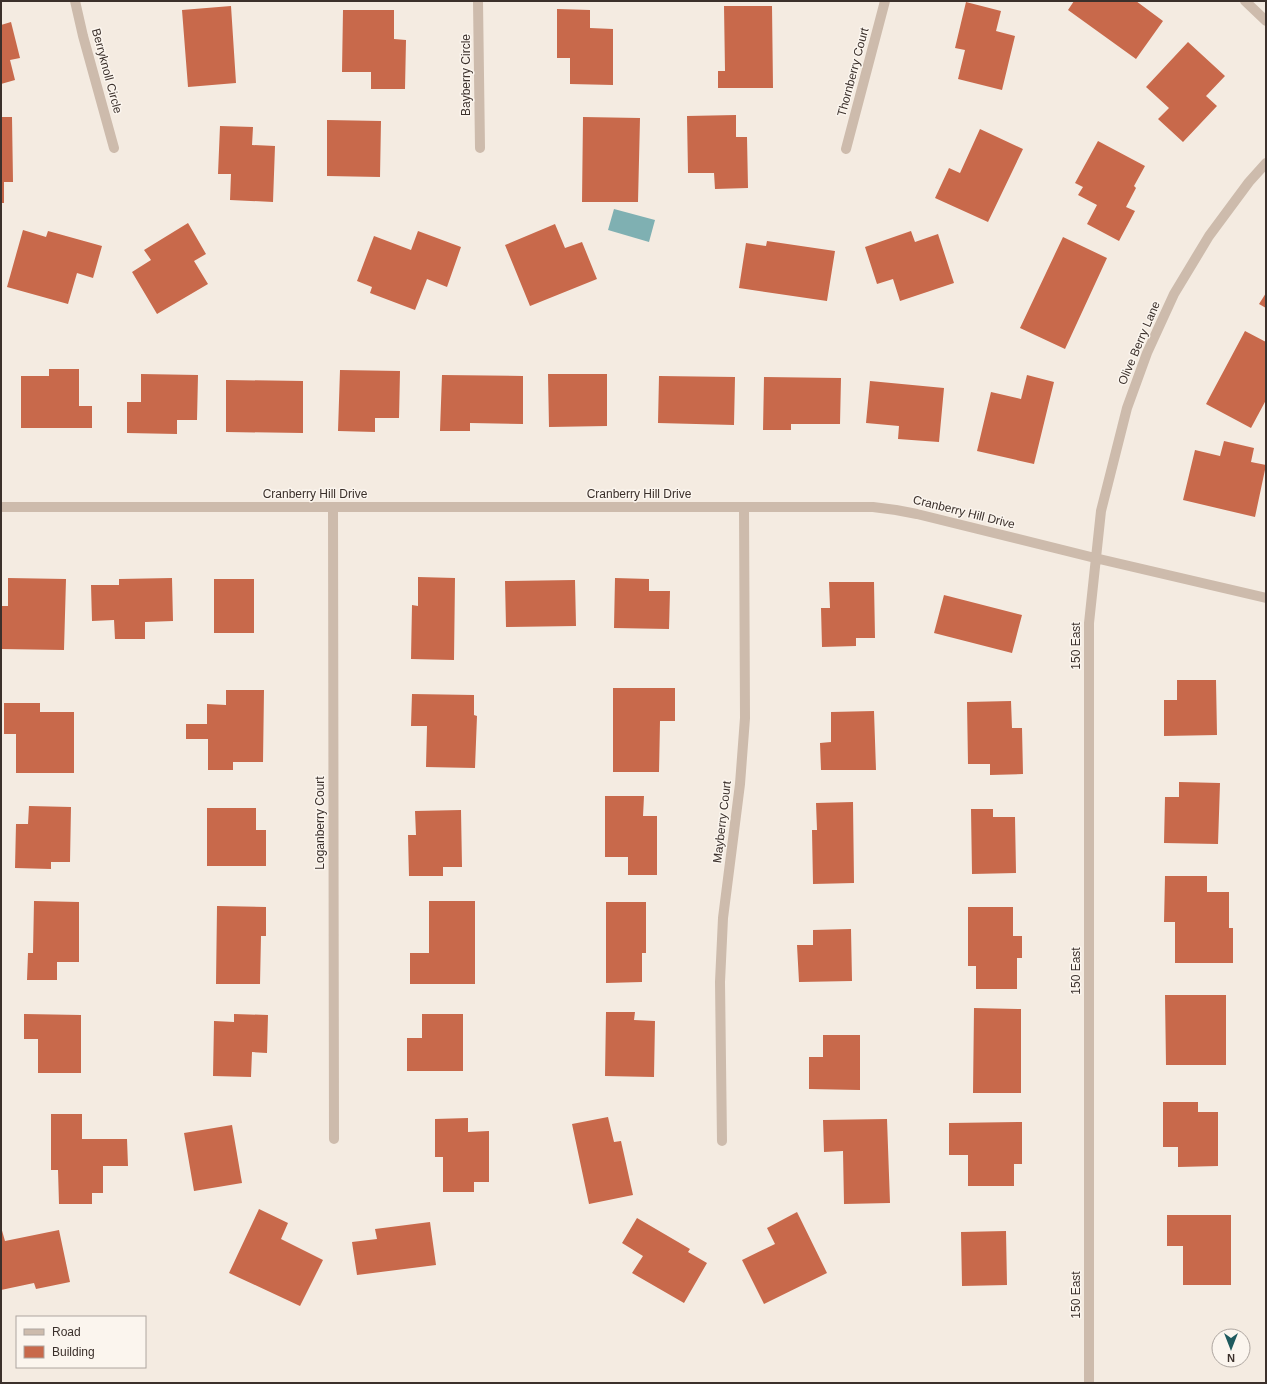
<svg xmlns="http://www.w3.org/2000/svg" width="1267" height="1384" viewBox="0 0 1267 1384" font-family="Helvetica,sans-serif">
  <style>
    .water { fill: #7fb0b2 }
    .building { fill: #c8694b }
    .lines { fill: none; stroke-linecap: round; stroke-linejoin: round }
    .minor { stroke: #cdbbac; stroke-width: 10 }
    .labels { text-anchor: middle; stroke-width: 3; stroke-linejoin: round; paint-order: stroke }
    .street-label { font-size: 12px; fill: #3b302b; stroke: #fbf5ee }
  </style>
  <rect width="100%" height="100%" fill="#f4ebe1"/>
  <path class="water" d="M 614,209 L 655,220 L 649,242 L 608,230 Z"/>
  <path class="building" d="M 1074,1 L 1136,1 L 1163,21 L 1136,59 L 1068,10 Z
    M 966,2 L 1001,11 L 996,31 L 1015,36 L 1002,90 L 958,79 L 965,50 L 955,48 Z
    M 231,6 L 236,83 L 188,87 L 182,10 Z
    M 724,6 L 772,6 L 773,88 L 718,88 L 718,71 L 725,71 Z
    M 557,9 L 590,10 L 590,28 L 613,29 L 613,85 L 570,84 L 570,58 L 557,58 Z
    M 343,10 L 394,10 L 394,39 L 406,40 L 405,89 L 371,89 L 371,72 L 342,72 Z
    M 11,22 L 20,58 L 10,60 L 15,80 L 1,84 L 1,25 Z
    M 1188,42 L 1225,76 L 1206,96 L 1217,106 L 1183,142 L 1158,119 L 1169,108 L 1146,87 Z
    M 736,115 L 736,137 L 747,137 L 748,188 L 715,189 L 714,173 L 688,173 L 687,116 Z
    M 1,117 L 12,117 L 13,182 L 4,182 L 4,203 L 1,203 Z
    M 583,117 L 640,118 L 638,202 L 582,202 Z
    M 327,120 L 381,121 L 380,177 L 327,176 Z
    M 220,126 L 253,127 L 252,145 L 275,146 L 273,202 L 230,200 L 231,174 L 218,174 Z
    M 980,129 L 1023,149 L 988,222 L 935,198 L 949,168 L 960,173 Z
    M 1098,141 L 1145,166 L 1134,186 L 1136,188 L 1126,207 L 1135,211 L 1119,241 L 1087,224 L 1097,205 L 1078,195 L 1083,187 L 1075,183 Z
    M 188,223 L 206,254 L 194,261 L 208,284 L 157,314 L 132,272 L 151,260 L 144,250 Z
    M 555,224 L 565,248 L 582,242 L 597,279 L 530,306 L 505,245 Z
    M 23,230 L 46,237 L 48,231 L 102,246 L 93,278 L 77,273 L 68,304 L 7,287 Z
    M 418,231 L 461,247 L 447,287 L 427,279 L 415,310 L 370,293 L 372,287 L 357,281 L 374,236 L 411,250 Z
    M 911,231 L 915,242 L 938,234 L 954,283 L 900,301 L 893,279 L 877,284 L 865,247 Z
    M 1063,237 L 1107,258 L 1065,349 L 1020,328 Z
    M 767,241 L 835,251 L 827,301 L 739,288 L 746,243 L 766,246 Z
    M 1266,293 L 1266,308 L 1259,304 Z
    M 1245,331 L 1266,342 L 1266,400 L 1251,428 L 1206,404 Z
    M 49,369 L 79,369 L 79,406 L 92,406 L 92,428 L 21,428 L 21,376 L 49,376 Z
    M 340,370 L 400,371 L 399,418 L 375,418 L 375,432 L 338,431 Z
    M 141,374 L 198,375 L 197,420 L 177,420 L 177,434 L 127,433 L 127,402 L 141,402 Z
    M 548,374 L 607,374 L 607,426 L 549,427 Z
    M 442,375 L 523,376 L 523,424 L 470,423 L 470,431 L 440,431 Z
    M 1027,375 L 1054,382 L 1034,464 L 977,451 L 991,392 L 1021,399 Z
    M 659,376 L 735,377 L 734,425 L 658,423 Z
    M 764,377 L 841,378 L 840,424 L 791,424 L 791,430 L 763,430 Z
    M 226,380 L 303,381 L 303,433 L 226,432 Z
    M 870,381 L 944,388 L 939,442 L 898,439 L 899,426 L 866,423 Z
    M 1224,441 L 1254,448 L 1251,462 L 1266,465 L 1255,517 L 1183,500 L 1195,450 L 1220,456 Z
    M 418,577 L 455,578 L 454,660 L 411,659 L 412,605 L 418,606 Z
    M 8,578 L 66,579 L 64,650 L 1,649 L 1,606 L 8,606 Z
    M 172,578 L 173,621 L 145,622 L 145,639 L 115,639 L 114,620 L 92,621 L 91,585 L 119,585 L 119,579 Z
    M 615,578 L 649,579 L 649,591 L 670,591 L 669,629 L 614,628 Z
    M 214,579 L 254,579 L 254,633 L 214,633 Z
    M 575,580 L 576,626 L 506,627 L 505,581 Z
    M 829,582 L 874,582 L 875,638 L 856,638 L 856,646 L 822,647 L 821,608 L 830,608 Z
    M 944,595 L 1022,615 L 1012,653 L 934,633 Z
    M 1177,680 L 1216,680 L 1217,735 L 1164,736 L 1164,700 L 1177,700 Z
    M 613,688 L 675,688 L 675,721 L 660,721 L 659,772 L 613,772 Z
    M 226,690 L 264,690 L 263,762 L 233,762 L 233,770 L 208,770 L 208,739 L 186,739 L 186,724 L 207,724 L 207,704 L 226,705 Z
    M 412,694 L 474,695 L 474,715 L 477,716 L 475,768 L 426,767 L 427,726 L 411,726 Z
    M 1011,701 L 1012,728 L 1022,728 L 1023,774 L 990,775 L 990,764 L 968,764 L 967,702 Z
    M 4,703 L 40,703 L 40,712 L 74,712 L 74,773 L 16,773 L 16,734 L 4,734 Z
    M 874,711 L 876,770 L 821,770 L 820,743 L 831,742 L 831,712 Z
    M 1179,782 L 1220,783 L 1218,844 L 1164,843 L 1165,797 L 1179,797 Z
    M 605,796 L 644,796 L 643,816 L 657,816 L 657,875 L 628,875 L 628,857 L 605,857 Z
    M 853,802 L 854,883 L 813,884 L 812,830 L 817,830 L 816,803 Z
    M 29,806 L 71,807 L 70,862 L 51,862 L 51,869 L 15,868 L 16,824 L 28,824 Z
    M 207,808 L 256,808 L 256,830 L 266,830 L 266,866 L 207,866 Z
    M 971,809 L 993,809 L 993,817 L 1015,817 L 1016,873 L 972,874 Z
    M 461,810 L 462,867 L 443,867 L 443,876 L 409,876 L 408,835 L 416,835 L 415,811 Z
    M 1165,876 L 1207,876 L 1207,892 L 1229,892 L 1229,928 L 1233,928 L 1233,963 L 1175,963 L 1175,922 L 1164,922 Z
    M 34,901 L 79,902 L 79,962 L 57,962 L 57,980 L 27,980 L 28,953 L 33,953 Z
    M 429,901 L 475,901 L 475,984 L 410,984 L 410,953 L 429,953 Z
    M 606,902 L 646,902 L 646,953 L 642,953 L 642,982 L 606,983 Z
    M 217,906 L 266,907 L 266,936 L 261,936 L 260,984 L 216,984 Z
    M 968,907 L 1013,907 L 1013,936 L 1022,936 L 1022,958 L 1017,958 L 1017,989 L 976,989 L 976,966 L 968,966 Z
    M 851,929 L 852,981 L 799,982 L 797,945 L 813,945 L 813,930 Z
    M 1165,995 L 1226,995 L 1226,1065 L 1166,1065 Z
    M 974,1008 L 1021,1009 L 1021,1093 L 973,1093 Z
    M 606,1012 L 635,1012 L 634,1020 L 655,1021 L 654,1077 L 605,1076 Z
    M 24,1014 L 81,1015 L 81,1073 L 38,1073 L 38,1039 L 24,1039 Z
    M 234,1014 L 268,1015 L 267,1053 L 252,1052 L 251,1077 L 213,1076 L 214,1021 L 234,1022 Z
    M 422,1014 L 463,1014 L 463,1071 L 407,1071 L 407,1038 L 422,1038 Z
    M 823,1035 L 860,1035 L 860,1090 L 809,1089 L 809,1057 L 823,1057 Z
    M 1163,1102 L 1198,1102 L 1198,1112 L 1218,1112 L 1218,1166 L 1178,1167 L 1178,1147 L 1163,1147 Z
    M 51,1114 L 82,1114 L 82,1139 L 127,1139 L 128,1166 L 103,1166 L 103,1193 L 92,1193 L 92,1204 L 59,1204 L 58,1170 L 51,1170 Z
    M 608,1117 L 614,1142 L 621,1141 L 633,1195 L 589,1204 L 572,1124 Z
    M 468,1118 L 468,1132 L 489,1131 L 489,1182 L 474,1182 L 474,1192 L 443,1192 L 443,1157 L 435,1157 L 435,1119 Z
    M 887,1119 L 890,1203 L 844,1204 L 843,1151 L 824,1152 L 823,1120 Z
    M 1022,1122 L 1022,1164 L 1014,1164 L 1014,1186 L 968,1186 L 968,1155 L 949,1155 L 949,1123 Z
    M 232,1125 L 242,1183 L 194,1191 L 184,1133 Z
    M 259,1209 L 288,1223 L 281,1239 L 323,1260 L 300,1306 L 229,1273 Z
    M 797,1212 L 827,1273 L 764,1304 L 742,1260 L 775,1244 L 767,1228 Z
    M 1167,1215 L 1231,1215 L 1231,1285 L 1183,1285 L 1183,1246 L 1167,1246 Z
    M 637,1218 L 690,1249 L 688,1252 L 707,1263 L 684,1303 L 632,1273 L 643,1256 L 622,1243 Z
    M 430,1222 L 436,1265 L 357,1275 L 352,1242 L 377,1239 L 375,1229 Z
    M 1,1227 L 5,1241 L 59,1230 L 70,1282 L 36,1289 L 34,1283 L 1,1290 Z
    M 1006,1231 L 1007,1285 L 962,1286 L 961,1232 Z"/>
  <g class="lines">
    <path class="minor" d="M 75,1 L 83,36 L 114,148
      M 478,1 L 480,148
      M 1245,1 L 1266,21
      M 846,149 L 885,1
      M 1,507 L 873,507 L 896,510 L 917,514 L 1095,558 L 1266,598
      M 333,507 L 334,1139
      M 722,1141 L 720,982 L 723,918 L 740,784 L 745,718 L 744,507
      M 1089,1383 L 1089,623 L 1101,511 L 1127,408 L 1147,353 L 1174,294 L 1209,236 L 1249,182 L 1266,163"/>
  </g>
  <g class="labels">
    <g class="street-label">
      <text transform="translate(107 71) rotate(75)" y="4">Berryknoll Circle</text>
      <text transform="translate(853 72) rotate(-75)" y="4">Thornberry Court</text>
      <text transform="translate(466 75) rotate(-90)" y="4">Bayberry Circle</text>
      <text transform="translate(1139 343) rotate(-67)" y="4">Olive Berry Lane</text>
      <text x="315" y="498">Cranberry Hill Drive</text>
      <text x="639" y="498">Cranberry Hill Drive</text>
      <text transform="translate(964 512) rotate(14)" y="4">Cranberry Hill Drive</text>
      <text transform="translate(1076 646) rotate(-90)" y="4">150 East</text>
      <text transform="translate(722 822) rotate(-83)" y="4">Mayberry Court</text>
      <text transform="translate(320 823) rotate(-90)" y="4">Loganberry Court</text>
      <text transform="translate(1076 971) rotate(-90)" y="4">150 East</text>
      <text transform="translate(1076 1295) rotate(-90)" y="4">150 East</text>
    </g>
  </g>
  <rect width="1267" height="1384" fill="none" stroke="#3b302b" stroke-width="4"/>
  <rect x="16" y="1316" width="130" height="52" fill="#fbf5ee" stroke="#aea6a0"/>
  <rect x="24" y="1329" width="20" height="6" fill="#cdbbac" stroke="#aea6a0"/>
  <text x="52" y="1336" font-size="12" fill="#3b302b">Road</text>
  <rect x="24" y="1346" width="20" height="12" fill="#c8694b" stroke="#aea6a0"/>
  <text x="52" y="1356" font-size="12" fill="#3b302b">Building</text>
  <g transform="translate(1231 1348) rotate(180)"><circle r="19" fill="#fbf5ee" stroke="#aea6a0"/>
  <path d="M0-3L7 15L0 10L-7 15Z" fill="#1f5a5e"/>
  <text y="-6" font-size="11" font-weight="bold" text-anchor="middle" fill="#3b302b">N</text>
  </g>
</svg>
